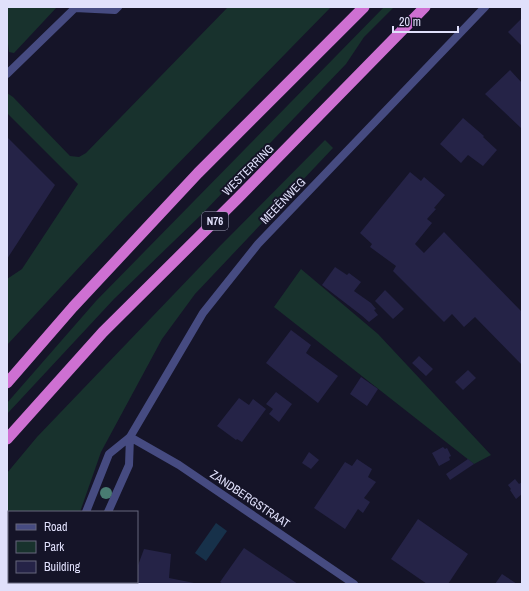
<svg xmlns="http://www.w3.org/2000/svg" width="529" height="591" viewBox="0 0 529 591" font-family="'Archivo Narrow',sans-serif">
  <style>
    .green { fill: #18322d }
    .water { fill: #17314a }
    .building { fill: #252347 }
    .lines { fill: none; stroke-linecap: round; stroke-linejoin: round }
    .service { stroke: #464b81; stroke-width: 8 }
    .minor { stroke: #464b81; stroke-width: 8 }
    .trunk { stroke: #ce70d2; stroke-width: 11 }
    .tree { fill: #497c72 }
    .labels { text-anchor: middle; stroke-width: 4; stroke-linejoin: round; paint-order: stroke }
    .shield { fill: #151428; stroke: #a3a3bc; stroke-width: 1 }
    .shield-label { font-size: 11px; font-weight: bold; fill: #e0e0fb }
    .street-label { font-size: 12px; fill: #e0e0fb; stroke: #151428 }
  </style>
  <rect width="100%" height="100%" fill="#151428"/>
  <path class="green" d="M 7,7 L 57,7 L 14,53 L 9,52 L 7,36 Z
    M 228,7 L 331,7 L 124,219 L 7,345 L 7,279 L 22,269 L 78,184 L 7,113 L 7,93 L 13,97 L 70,156 L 79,157 L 86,153 Z
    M 384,7 L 394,7 L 364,37 L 346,64 L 203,213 L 114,299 L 7,414 L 7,403 L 96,301 Z
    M 325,140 L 333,148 L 195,294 L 162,339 L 101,452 L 80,512 L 9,512 L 9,582 L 58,582 L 58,584 L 7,584 L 7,473 L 37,437 L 220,246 Z
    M 301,269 L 378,334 L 491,455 L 474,464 L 274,307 Z"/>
  <path class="water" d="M 216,523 L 227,531 L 206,561 L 195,553 Z"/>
  <path class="building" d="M 522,18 L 522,46 L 508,32 Z
    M 510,70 L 522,83 L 522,127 L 521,128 L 485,94 Z
    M 463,118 L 484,136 L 483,137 L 497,150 L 483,166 L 468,155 L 461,163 L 440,144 Z
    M 7,137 L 55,185 L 7,259 Z
    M 410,172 L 421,181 L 424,177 L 445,195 L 434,208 L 436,209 L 427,219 L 432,223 L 415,244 L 424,253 L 444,232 L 522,312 L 522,365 L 475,317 L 464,327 L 452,314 L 444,322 L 393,271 L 396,266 L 370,247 L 372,244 L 360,233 Z
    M 335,267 L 347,275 L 349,273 L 361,282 L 354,291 L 371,303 L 376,309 L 374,310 L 378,315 L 369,322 L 361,315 L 322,285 Z
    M 385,290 L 404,309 L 393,319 L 375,301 Z
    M 291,330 L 311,345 L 306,353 L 338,376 L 318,403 L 266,363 Z
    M 419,356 L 433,369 L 426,376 L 412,363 Z
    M 468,370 L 476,378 L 463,390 L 455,382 Z
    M 361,377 L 378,389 L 367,406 L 350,394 Z
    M 276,392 L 292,404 L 279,422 L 269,414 L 273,409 L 266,404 Z
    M 239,398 L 249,405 L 253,399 L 266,409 L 242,442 L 237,439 L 236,440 L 217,426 Z
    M 443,447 L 445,449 L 447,448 L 451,456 L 449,457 L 450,460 L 439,466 L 432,453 Z
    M 309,452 L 319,460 L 311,469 L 302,463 Z
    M 357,459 L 372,469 L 368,477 L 376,482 L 364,498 L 370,502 L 363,513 L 358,509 L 345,529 L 314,508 L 345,462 L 352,466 Z
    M 468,459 L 474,464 L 450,480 L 446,474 Z
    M 515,479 L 519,484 L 522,482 L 522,494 L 516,499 L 510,490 L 511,489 L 508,485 Z
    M 418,519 L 468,554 L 448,584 L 427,584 L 391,559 Z
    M 244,548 L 298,584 L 223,584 L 220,582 Z
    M 144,549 L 171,554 L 169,578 L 194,583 L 193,584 L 131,584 L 132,582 L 137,582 L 137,568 Z
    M 502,574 L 517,584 L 495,584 Z"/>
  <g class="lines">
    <path class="service" d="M 7,74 L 75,8 L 115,10 L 118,7"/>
    <path class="minor" d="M 130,437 L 179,465 L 354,584
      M 86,512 L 109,454 L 130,437 L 203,313 L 258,244 L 485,7
      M 108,512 L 129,465 L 130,437
      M 64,584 L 65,582
      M 86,584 L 87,582"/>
    <path class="trunk" d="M 7,383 L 73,307 L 198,173 L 364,7
      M 7,439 L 103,332 L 238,198 L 425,7"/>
  </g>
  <circle class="tree" cx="106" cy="493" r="6"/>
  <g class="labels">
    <rect class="shield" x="202" y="212" width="26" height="18" rx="3"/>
    <g class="shield-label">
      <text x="215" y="225">N76</text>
    </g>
    <g class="street-label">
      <text transform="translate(248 170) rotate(-45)" y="4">WESTERRING</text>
      <text transform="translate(283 201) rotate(-46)" y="4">MEEËNWEG</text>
      <text transform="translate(250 499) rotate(34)" y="4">ZANDBERGSTRAAT</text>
    </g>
  </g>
  <rect width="529" height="591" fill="none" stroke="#e0e0fb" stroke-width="16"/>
  <rect x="8" y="511" width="130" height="72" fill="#151428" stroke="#66667c"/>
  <rect x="16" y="524" width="20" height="6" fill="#464b81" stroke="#66667c"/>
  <text x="44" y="531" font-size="12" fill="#e0e0fb">Road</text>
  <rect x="16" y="541" width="20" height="12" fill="#18322d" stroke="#66667c"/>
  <text x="44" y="551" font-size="12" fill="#e0e0fb">Park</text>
  <rect x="16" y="561" width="20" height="12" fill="#252347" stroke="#66667c"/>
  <text x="44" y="571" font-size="12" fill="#e0e0fb">Building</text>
  <path d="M393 26v6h65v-6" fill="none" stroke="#e0e0fb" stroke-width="2"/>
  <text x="399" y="26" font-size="12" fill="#e0e0fb" stroke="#151428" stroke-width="3" paint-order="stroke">20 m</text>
</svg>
